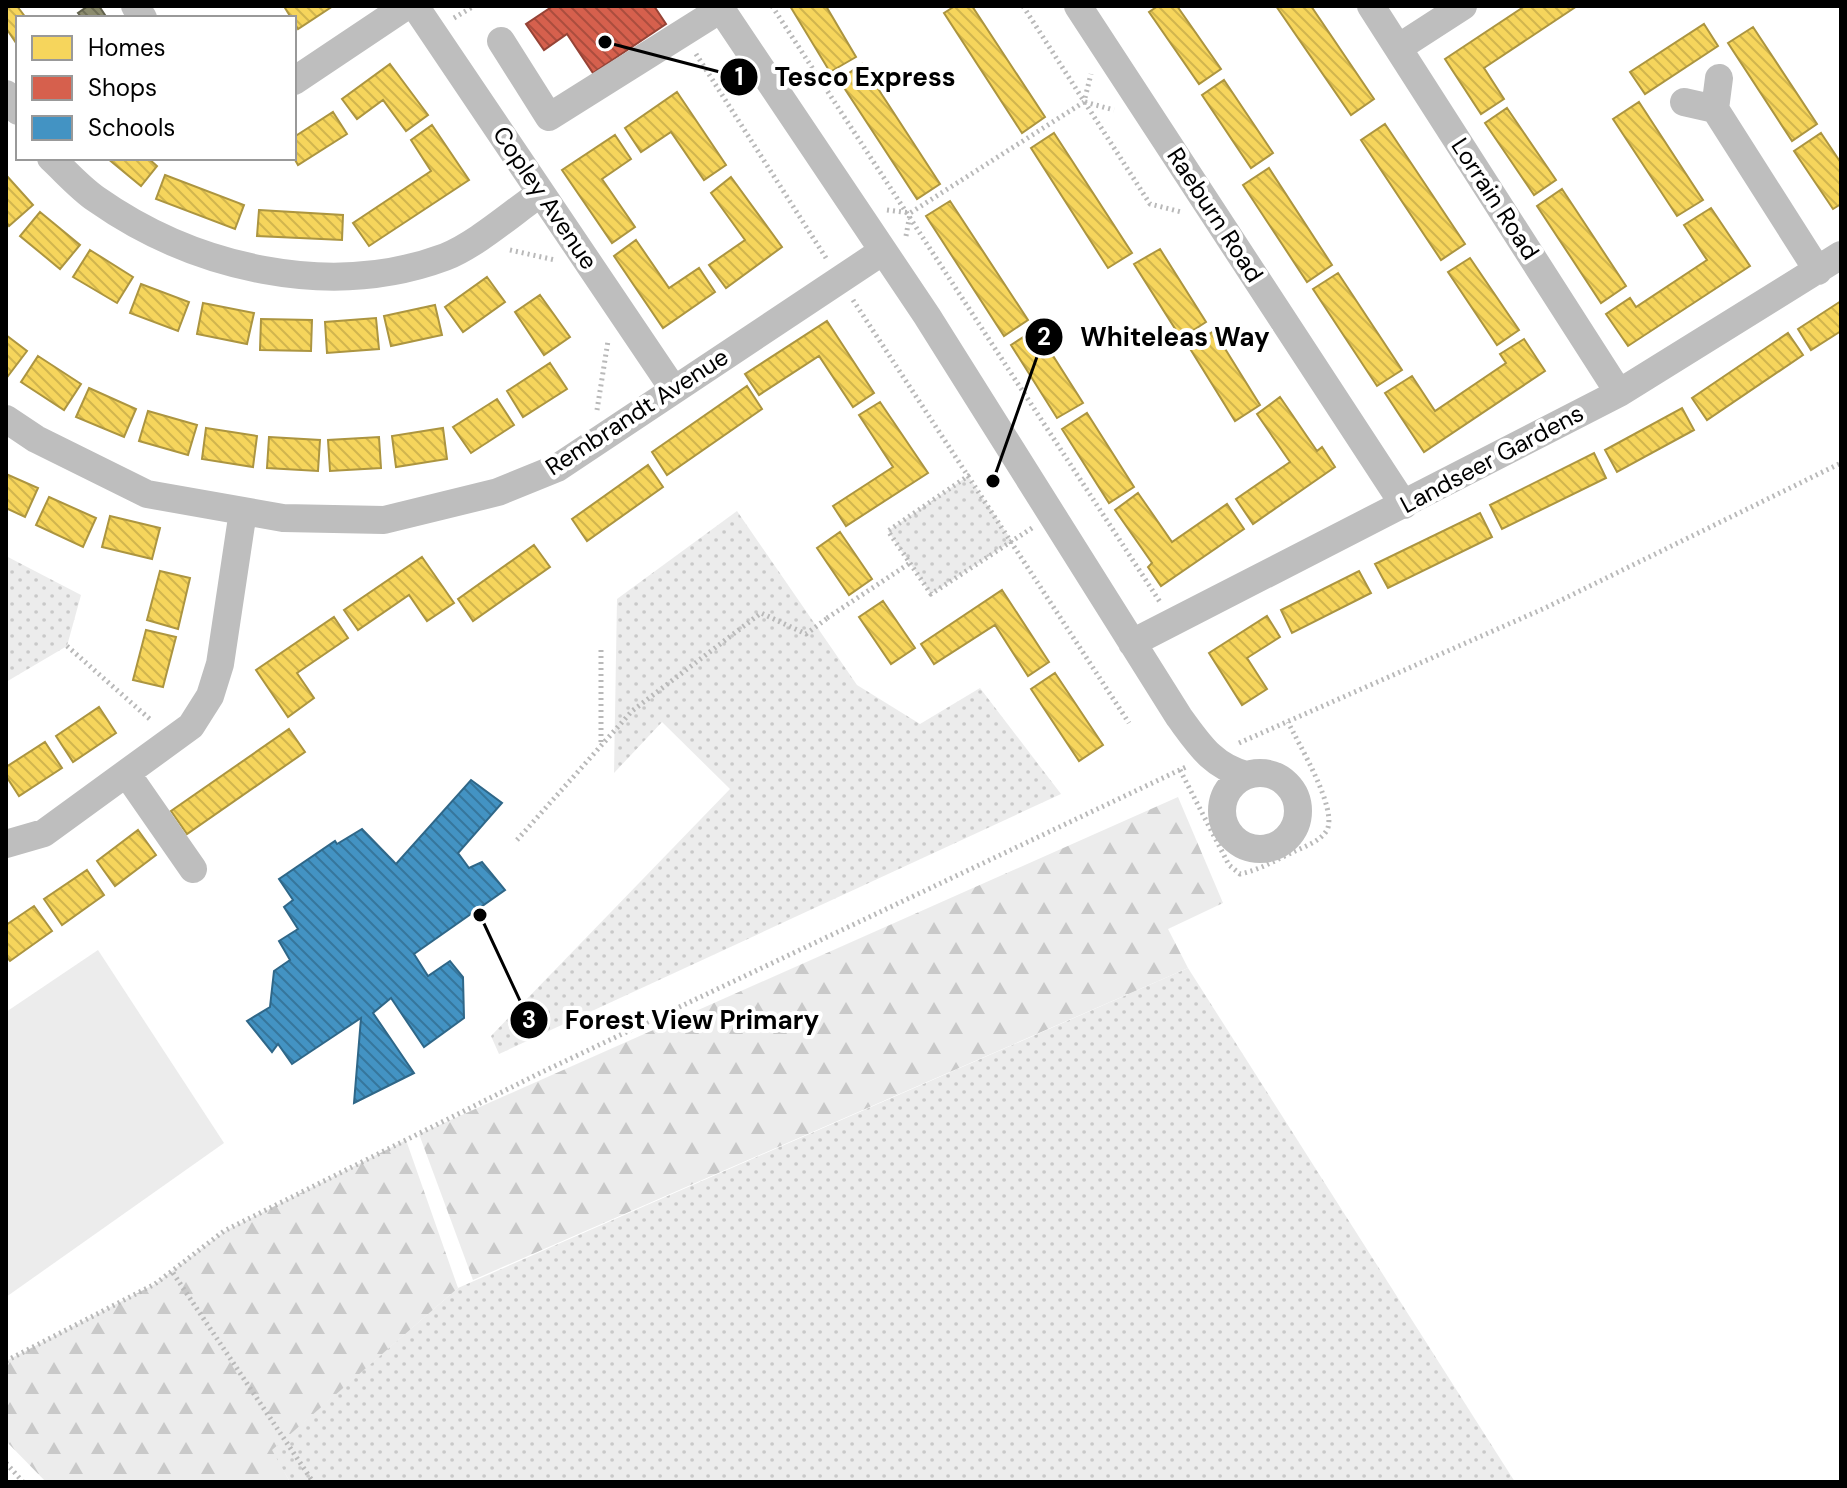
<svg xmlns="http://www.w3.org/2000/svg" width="1847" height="1488" viewBox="0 0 1847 1488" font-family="'DM Sans',sans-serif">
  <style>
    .grass { fill: url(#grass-dots) }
    .forest { fill: url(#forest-firs) }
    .garden { fill: #ececec }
    .homes { fill: url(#homes-back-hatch); stroke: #ac9540; stroke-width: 2 }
    .shops { fill: url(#shops-back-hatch); stroke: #964336; stroke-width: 2 }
    .schools { fill: url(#schools-back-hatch); stroke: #2f6788; stroke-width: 2 }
    .industry { fill: url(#industry-back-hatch); stroke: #62624d; stroke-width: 2 }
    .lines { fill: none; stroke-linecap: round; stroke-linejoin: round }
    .path { stroke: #b9b9b9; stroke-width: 5; stroke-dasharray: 2 4; stroke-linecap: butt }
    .minor { stroke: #bebebe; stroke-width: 28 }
    .labels { text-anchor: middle; stroke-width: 8; stroke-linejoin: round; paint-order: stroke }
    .street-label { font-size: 24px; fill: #000; stroke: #fff }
    .leader { fill: none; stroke: #000; stroke-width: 3 }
    .callout-dot { fill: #000; stroke: #fff; stroke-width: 3 }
    .mark-label { font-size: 24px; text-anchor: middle; font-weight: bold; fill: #fff }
    .callout-label { font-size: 26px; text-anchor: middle; font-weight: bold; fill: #000; stroke: #fff; stroke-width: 8; stroke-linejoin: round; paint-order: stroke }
  </style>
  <defs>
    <pattern id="grass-dots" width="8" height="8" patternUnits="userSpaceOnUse" patternTransform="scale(2)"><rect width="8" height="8" fill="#ececec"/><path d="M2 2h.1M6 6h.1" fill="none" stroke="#c9c9c9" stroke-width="1.8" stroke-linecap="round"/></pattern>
    <pattern id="forest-firs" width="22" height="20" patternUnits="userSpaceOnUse" patternTransform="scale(2)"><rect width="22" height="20" fill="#ececec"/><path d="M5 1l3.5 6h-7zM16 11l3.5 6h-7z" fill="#c9c9c9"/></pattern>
    <pattern id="homes-back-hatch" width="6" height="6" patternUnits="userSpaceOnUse" patternTransform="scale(2)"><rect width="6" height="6" fill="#f6d55c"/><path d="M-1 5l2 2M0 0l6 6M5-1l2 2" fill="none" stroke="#d1b54e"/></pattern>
    <pattern id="shops-back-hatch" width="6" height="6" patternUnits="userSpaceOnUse" patternTransform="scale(2)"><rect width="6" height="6" fill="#d6604d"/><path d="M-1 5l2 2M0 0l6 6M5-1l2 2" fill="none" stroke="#ab4d3e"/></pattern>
    <pattern id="schools-back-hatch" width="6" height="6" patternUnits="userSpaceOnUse" patternTransform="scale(2)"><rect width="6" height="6" fill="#4393c3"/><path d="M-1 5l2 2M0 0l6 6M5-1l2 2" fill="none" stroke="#36769c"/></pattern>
    <pattern id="industry-back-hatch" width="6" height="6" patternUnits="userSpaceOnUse" patternTransform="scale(2)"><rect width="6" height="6" fill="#8c8c6e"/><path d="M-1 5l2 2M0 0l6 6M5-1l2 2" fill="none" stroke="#707058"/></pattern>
  </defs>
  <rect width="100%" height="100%" fill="#fff"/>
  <path class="grass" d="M 968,476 L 1012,541 L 931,594 L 888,531 Z
    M 737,511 L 857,685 L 920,724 L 980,688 L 1061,794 L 499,1054 L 491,1036 L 730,789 L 662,722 L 614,773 L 617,599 Z
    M 6,556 L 81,595 L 67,646 L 6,682 Z
    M 1188,968 L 1515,1482 L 290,1482 L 271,1450 L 458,1288 Z"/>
  <path class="forest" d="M 1178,797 L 1223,903 L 1168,929 L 1188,968 L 473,1280 L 419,1134 Z
    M 406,1140 L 458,1288 L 272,1450 L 290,1482 L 46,1482 L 6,1441 L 6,1361 L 155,1284 L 225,1231 Z"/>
  <path class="garden" d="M 98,950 L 224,1143 L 6,1297 L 6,1012 Z"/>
  <path class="homes" d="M 6,6 L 17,6 L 26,18 L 18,18 L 18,46 L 6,28 Z
    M 287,6 L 333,6 L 298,29 L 285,8 Z
    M 790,6 L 826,6 L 856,57 L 830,72 Z
    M 955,6 L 972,6 L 1045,117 L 1022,133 L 944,13 Z
    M 1158,6 L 1177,6 L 1221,69 L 1199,84 L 1149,12 Z
    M 1276,6 L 1311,6 L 1374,99 L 1351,115 Z
    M 1525,6 L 1577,6 L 1484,68 L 1504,99 L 1481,114 L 1445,59 Z
    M 1704,24 L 1718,46 L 1645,94 L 1630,72 Z
    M 1753,27 L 1817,124 L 1792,141 L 1728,43 Z
    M 390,64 L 428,115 L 406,131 L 383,100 L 357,119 L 342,99 Z
    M 862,64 L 940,184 L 917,199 L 839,80 Z
    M 1224,80 L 1273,153 L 1251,168 L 1202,95 Z
    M 677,92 L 726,165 L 704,180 L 671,132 L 641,152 L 625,128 Z
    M 1639,102 L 1703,200 L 1677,216 L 1613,119 Z
    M 1507,108 L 1556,180 L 1534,195 L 1485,123 Z
    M 333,112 L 347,134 L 298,165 L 294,158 L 294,137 Z
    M 1385,124 L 1465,244 L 1441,260 L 1361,140 Z
    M 432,125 L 469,180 L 369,246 L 353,223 L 431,171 L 411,140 Z
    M 1054,133 L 1132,253 L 1108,268 L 1031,148 Z
    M 1821,133 L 1841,163 L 1841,204 L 1833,209 L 1794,151 Z
    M 615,135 L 631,159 L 602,179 L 635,227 L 612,243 L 562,170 Z
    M 107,158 L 148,158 L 157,166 L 141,186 Z
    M 1269,168 L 1332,265 L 1307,282 L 1243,185 Z
    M 6,175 L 33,205 L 9,226 L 6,222 Z
    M 165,175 L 244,205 L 235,229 L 156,199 Z
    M 731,177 L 782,247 L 726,288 L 709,265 L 745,240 L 711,193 Z
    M 1562,189 L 1626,286 L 1601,303 L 1537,206 Z
    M 950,201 L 1028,320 L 1004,336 L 926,216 Z
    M 1711,208 L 1750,266 L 1628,346 L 1606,314 L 1630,298 L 1636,307 L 1707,260 L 1684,225 Z
    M 259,210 L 343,215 L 342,240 L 257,236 Z
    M 40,212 L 80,245 L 60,269 L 20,236 Z
    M 636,240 L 669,288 L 699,268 L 715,292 L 663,328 L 614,256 Z
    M 1160,249 L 1206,322 L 1181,338 L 1134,264 Z
    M 90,250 L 133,277 L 117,303 L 73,277 Z
    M 1470,258 L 1519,330 L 1497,345 L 1448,272 Z
    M 1338,273 L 1402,370 L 1377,386 L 1313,289 Z
    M 487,277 L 505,302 L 463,332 L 445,307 Z
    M 141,284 L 189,302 L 178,331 L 130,313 Z
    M 540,295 L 570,337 L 544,355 L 515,312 Z
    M 1841,301 L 1841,331 L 1811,350 L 1798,329 Z
    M 203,303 L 254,313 L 247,344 L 197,334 Z
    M 435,305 L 442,335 L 391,346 L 384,316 Z
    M 376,318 L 379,349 L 327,353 L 325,322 Z
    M 261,319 L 312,320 L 311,351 L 260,350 Z
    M 827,321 L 874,393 L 853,407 L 819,356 L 759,395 L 745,374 Z
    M 1036,329 L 1083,403 L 1057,418 L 1011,345 Z
    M 1214,331 L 1260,405 L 1235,421 L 1189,347 Z
    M 1788,333 L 1803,355 L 1707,420 L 1692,398 Z
    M 6,335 L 27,351 L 8,376 L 6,374 Z
    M 1524,339 L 1545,371 L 1424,452 L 1385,393 L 1412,376 L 1435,411 L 1506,363 L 1500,354 Z
    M 38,356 L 81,384 L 64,410 L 21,382 Z
    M 550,363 L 567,389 L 523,417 L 507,391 Z
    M 747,386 L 762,409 L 667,475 L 652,452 Z
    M 89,388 L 136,409 L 124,437 L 76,417 Z
    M 1280,397 L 1317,451 L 1322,447 L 1335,467 L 1253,524 L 1236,499 L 1290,462 L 1257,414 Z
    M 497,399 L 514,425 L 471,453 L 453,427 Z
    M 880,402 L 928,473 L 846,526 L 833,506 L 893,467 L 859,415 Z
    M 1682,408 L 1694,430 L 1617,472 L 1605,450 Z
    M 148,411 L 197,425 L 188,455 L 139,441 Z
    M 1087,413 L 1134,487 L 1109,503 L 1062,429 Z
    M 206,428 L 257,436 L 253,467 L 202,459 Z
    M 443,428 L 447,459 L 396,467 L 392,436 Z
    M 269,437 L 320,440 L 318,471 L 267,468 Z
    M 379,437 L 381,468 L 330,471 L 328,440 Z
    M 1594,453 L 1606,478 L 1502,529 L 1490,505 Z
    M 648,465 L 663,487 L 587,541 L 572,519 Z
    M 6,474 L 38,488 L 25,517 L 6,508 Z
    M 1138,493 L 1172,542 L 1227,504 L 1244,529 L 1161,586 L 1148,567 L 1152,563 L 1115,510 Z
    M 49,497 L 96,518 L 83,547 L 36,525 Z
    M 1480,513 L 1492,537 L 1388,588 L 1375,564 Z
    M 110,516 L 160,528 L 152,559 L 102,547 Z
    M 840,532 L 872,579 L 849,595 L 817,548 Z
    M 534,545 L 550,567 L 473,621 L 458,599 Z
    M 422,557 L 454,603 L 427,621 L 409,595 L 358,630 L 344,610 Z
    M 160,571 L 190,578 L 178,629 L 147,620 Z
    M 1359,571 L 1371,593 L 1292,633 L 1281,610 Z
    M 1002,590 L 1049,662 L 1028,676 L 995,625 L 934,664 L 921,644 Z
    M 883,601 L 915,648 L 891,664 L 859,617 Z
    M 1267,616 L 1280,637 L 1247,658 L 1267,689 L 1242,705 L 1209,653 Z
    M 334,617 L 348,638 L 297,673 L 314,698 L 288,717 L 256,670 Z
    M 146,630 L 176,637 L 163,687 L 133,680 Z
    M 1055,673 L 1103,745 L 1079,761 L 1031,689 Z
    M 99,707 L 116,733 L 73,762 L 56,736 Z
    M 289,729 L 305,752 L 187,834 L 171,811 Z
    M 45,742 L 62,768 L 19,796 L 6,776 L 6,767 Z
    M 138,830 L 156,855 L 115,886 L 97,861 Z
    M 87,870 L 104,895 L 62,925 L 44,899 Z
    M 34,906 L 52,931 L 10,961 L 6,956 L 6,925 Z"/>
  <path class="shops" d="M 553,6 L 654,6 L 666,24 L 593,73 L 567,34 L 544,50 L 526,24 Z"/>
  <path class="schools" d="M 471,780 L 502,803 L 458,853 L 469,868 L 482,862 L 505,890 L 414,954 L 428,976 L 450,961 L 463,977 L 464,1018 L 424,1047 L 391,998 L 373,1013 L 414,1073 L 354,1103 L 361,1018 L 292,1064 L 278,1044 L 272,1052 L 247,1021 L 270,1007 L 274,971 L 290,960 L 279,941 L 298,929 L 284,907 L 293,900 L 279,879 L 335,841 L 337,844 L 362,829 L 396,864 Z"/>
  <path class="industry" d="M 88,6 L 99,6 L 107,18 L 82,18 L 78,13 Z"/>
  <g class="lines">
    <path class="path" d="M 772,6 L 1160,602
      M 1023,6 L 1150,204 L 1181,212
      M 454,18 L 474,6
      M 696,54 L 826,258
      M 1085,102 L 1114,110
      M 887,210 L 910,213 L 1084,102 L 1091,74
      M 906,236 L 910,214
      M 510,250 L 555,260
      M 853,300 L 968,476
      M 597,410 L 608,341
      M 1032,528 L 931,594 L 888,531 L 968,476 L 1129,723
      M 827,618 L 910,563
      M 67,646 L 152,721
      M 601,650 L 601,744
      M 1239,743 L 1545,608 L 1841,463
      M 1180,770 L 1229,865 L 1240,874 C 1259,870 1274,861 1291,853 C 1303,847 1320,842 1327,830 C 1338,809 1298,743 1288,722
      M 517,840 L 632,711 L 761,613 L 806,634 L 829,617
      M 173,1273 L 313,1482
      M 6,1361 L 155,1284 L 224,1231 L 540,1073 L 1186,767
      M 6,1463 L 23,1482"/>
    <path class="minor" d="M 135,6 L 143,18
      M 415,6 L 674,390
      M 719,6 L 927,316 L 1179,717 C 1199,744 1212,766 1246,775
      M 1078,6 L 1404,505
      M 1371,6 L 1619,393
      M 501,41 L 549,117 L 721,9
      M 1398,48 L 1463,6
      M 294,81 L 406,6
      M 6,94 L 18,111
      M 1684,102 L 1715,109 L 1719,78
      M 1715,109 L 1818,271
      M 51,158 C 66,172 80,188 96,199 C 194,268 330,300 445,257 C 476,245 513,212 541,193
      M 6,419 L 36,439 L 147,494 L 283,518 L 384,520 L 498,492 L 557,468 L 883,251
      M 1132,643 L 1619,393 L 1841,255
      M1222 811a38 38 0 1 1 76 0a38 38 0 1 1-76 0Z
      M 127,774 L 193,869
      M 6,844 L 44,833 L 191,726 L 210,696 L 220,664 L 243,511"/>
  </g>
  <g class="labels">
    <g class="street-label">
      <text transform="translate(545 198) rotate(56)" y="8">Copley Avenue</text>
      <text transform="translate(1495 199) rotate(57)" y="8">Lorrain Road</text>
      <text transform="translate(1215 215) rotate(57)" y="8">Raeburn Road</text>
      <text transform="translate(637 412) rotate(-33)" y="8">Rembrandt Avenue</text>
      <text transform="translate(1492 459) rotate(-28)" y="8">Landseer Gardens</text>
    </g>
  </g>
  <path class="leader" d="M605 42L739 77M993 481L1044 337M480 915L529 1020"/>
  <g class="callout-dot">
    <circle cx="605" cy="42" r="8"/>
    <circle cx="993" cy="481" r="8"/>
    <circle cx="480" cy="915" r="8"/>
    <circle cx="739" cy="77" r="20"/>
    <circle cx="1044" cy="337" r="20"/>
    <circle cx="529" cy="1020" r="20"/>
  </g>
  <g class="mark-label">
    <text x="739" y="85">1</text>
    <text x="1044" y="345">2</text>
    <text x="529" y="1028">3</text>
  </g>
  <g class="callout-label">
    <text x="865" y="86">Tesco Express</text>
    <text x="1175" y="346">Whiteleas Way</text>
    <text x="692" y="1029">Forest View Primary</text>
  </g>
  <rect width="1847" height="1488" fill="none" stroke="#000000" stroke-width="16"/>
  <rect x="16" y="16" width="280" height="144" fill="#ffffff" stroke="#999999" stroke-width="2"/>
  <rect x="32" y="36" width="40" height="24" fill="#f6d55c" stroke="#999999" stroke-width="2"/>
  <text x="88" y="56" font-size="24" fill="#000000">Homes</text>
  <rect x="32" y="76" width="40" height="24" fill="#d6604d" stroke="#999999" stroke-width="2"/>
  <text x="88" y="96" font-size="24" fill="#000000">Shops</text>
  <rect x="32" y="116" width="40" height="24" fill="#4393c3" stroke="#999999" stroke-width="2"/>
  <text x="88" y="136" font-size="24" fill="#000000">Schools</text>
</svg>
